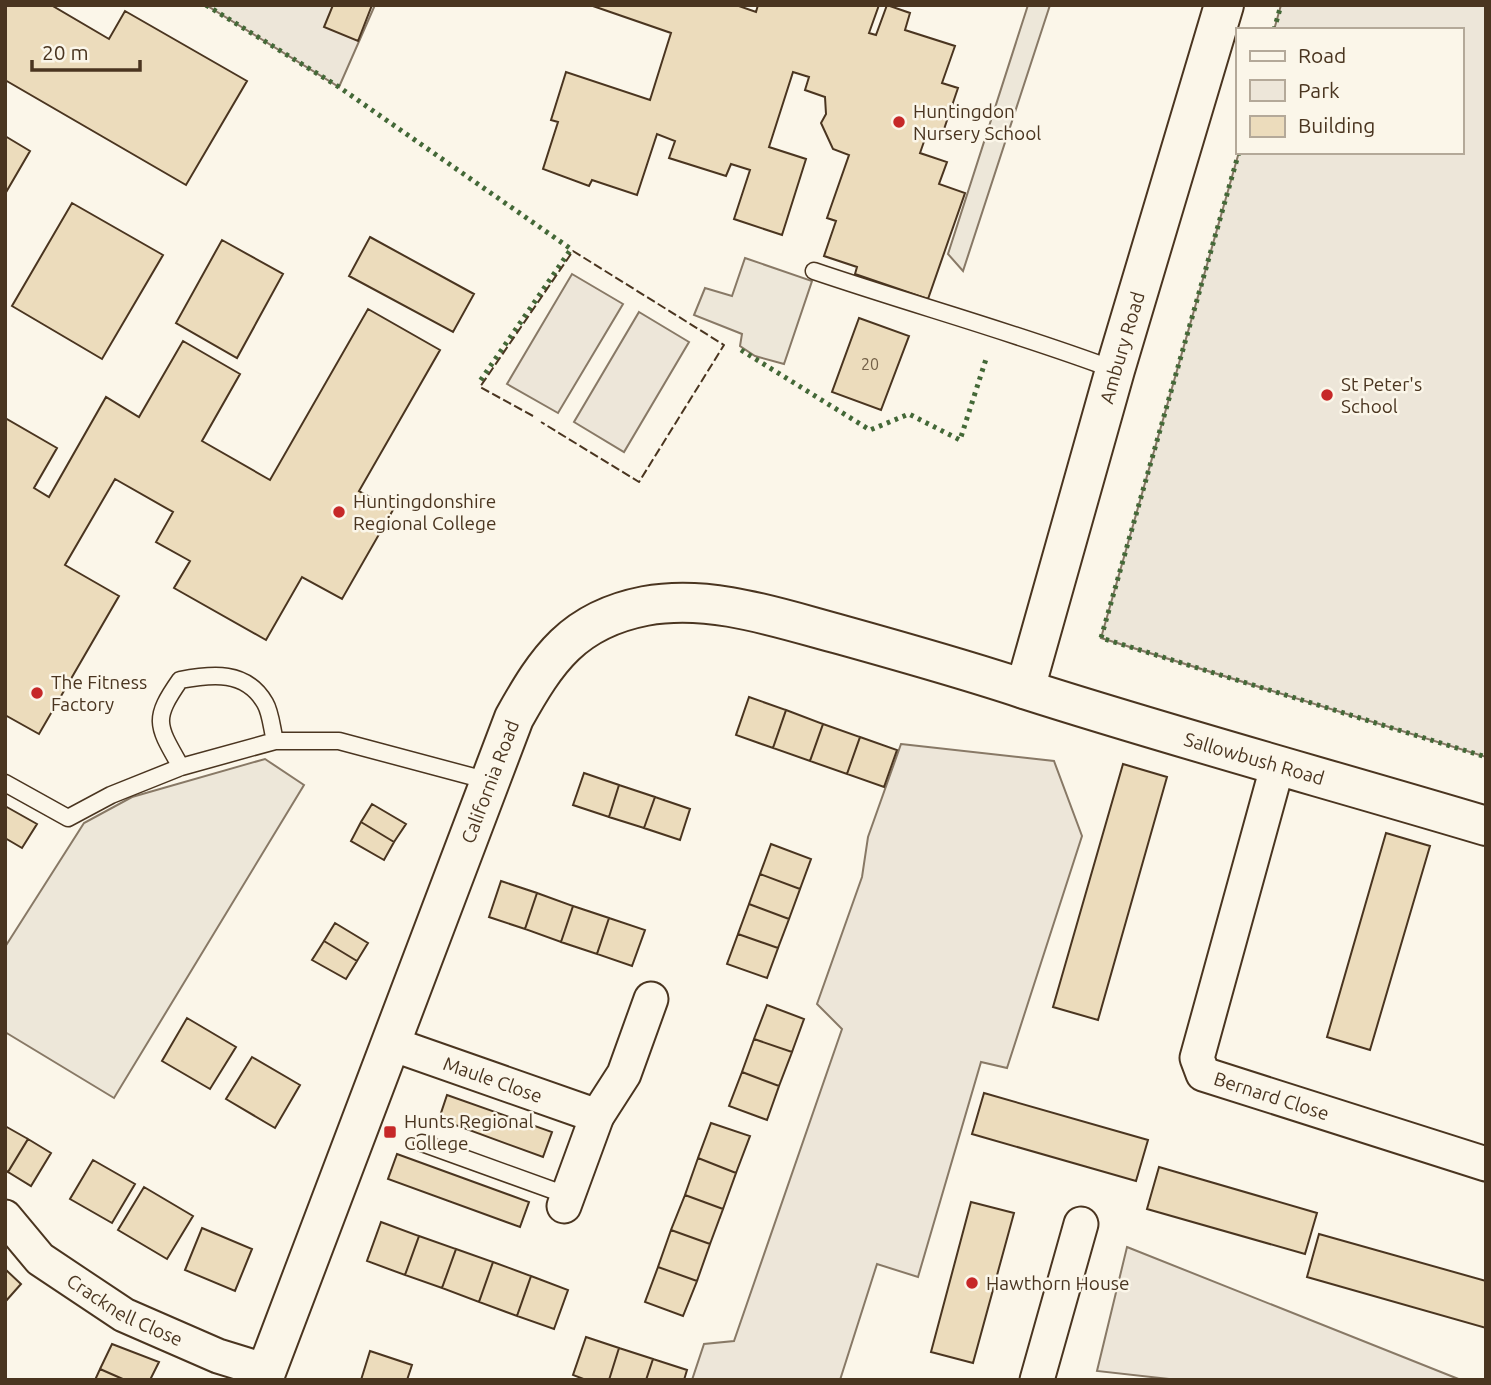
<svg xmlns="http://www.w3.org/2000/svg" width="1491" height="1385" viewBox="0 0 1491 1385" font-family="Ubuntu,sans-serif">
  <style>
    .green { fill: #ede6d9; stroke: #887966; stroke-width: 2 }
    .parking { fill: #ede7d9; stroke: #887966; stroke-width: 2 }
    .building { fill: #ecdcbc; stroke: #4a3520; stroke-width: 2 }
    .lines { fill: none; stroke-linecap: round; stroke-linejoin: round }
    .lane-casing { stroke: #4a3520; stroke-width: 19 }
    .street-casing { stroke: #4a3520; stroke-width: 37 }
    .secondary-casing { stroke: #4a3520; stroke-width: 42 }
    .lane { stroke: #fbf6e9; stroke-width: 16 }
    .street { stroke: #fbf6e9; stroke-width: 33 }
    .secondary { stroke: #fbf6e9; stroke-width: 38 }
    .hedge { stroke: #436837; stroke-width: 5; stroke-dasharray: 3.5 5; stroke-linecap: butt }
    .fence { stroke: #4a3520; stroke-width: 2; stroke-dasharray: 9 3.5; stroke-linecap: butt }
    .poi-dot { fill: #c62828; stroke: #fbf6e9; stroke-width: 2.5 }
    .labels { text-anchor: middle; stroke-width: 5; stroke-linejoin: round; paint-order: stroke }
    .number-label { font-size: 16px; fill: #725f47 }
    .poi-label { font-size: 19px; fill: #4a3520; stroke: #fbf6e9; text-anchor: start }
    .street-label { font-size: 19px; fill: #4a3520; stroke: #fbf6e9 }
  </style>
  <rect width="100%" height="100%" fill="#fbf6e9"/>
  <path class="green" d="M 206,5 L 375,5 L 339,87 Z
    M 1281,5 L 1486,5 L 1486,757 L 1101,638 L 1239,152 L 1461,152 L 1461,30 L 1274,30 Z
    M 572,274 L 623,304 L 558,413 L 507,384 Z
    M 639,312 L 689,342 L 624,452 L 574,422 Z
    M 901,744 L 1054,761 L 1082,836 L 1007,1068 L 981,1062 L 918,1277 L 877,1264 L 840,1380 L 692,1380 L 704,1344 L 734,1341 L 842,1029 L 817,1004 L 862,877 L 868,837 Z
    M 1127,1247 L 1461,1380 L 1178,1380 L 1097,1371 Z"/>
  <path class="parking" d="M 1028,5 L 1050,5 L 963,271 L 948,254 Z
    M 745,258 L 812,281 L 784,364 L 755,356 L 740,346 L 742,334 L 694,315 L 705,288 L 732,296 Z
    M 265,759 L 304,785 L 114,1098 L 5,1032 L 5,947 L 84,823 L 132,797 Z"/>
  <path class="building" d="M 5,5 L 51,5 L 109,39 L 125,11 L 247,81 L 186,185 L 5,80 Z
    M 333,5 L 372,5 L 358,41 L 324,27 Z
    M 736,5 L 756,12 L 758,5 L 879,5 L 869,33 L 876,35 L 887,5 L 910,13 L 905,30 L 955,46 L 942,83 L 958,88 L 941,138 L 927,133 L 920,153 L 947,162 L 939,184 L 965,193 L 928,299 L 855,274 L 857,267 L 824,256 L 836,221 L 827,218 L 849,155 L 833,149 L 821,123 L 826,114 L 825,97 L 805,90 L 809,77 L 793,72 L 769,147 L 806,159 L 782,235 L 734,219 L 750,170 L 731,164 L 726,176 L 669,158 L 675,141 L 657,134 L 637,195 L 592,180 L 589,186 L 543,169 L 558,122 L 551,120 L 566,72 L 650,100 L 671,33 L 590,5 Z
    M 5,136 L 30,151 L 5,194 Z
    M 72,203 L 163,255 L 102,359 L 12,306 Z
    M 370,237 L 474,294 L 453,332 L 349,276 Z
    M 222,240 L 283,274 L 237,358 L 176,323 Z
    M 368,309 L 440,350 L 359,491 L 393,510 L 342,599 L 302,577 L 266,640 L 174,588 L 190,561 L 156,542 L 173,512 L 115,479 L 65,565 L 119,596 L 39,734 L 5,715 L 5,418 L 57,448 L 34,488 L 49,497 L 106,397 L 139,417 L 183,341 L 240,374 L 202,441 L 270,480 Z
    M 859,318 L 909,336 L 881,410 L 832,392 Z
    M 749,697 L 786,710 L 773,748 L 736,735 Z
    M 786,710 L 823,724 L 810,761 L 773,748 Z
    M 823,724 L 860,737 L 847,774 L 810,761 Z
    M 860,737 L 897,750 L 884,787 L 847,774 Z
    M 1123,764 L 1167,777 L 1098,1020 L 1053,1007 Z
    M 584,773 L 619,785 L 609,817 L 573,805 Z
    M 619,785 L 655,797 L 644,828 L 609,817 Z
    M 655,797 L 690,809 L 680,840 L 644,828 Z
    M 372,804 L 406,824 L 394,842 L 361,822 Z
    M 5,806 L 37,824 L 22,848 L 5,838 Z
    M 361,822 L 394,842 L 384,860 L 351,841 Z
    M 1386,833 L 1430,846 L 1370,1050 L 1327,1037 Z
    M 771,844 L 811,859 L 800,889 L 760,874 Z
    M 760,874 L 800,889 L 789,919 L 749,904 Z
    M 501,881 L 537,893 L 525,929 L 489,917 Z
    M 537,893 L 573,906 L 561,942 L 525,929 Z
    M 749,904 L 789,919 L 778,948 L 738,934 Z
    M 573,906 L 609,918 L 597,954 L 561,942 Z
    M 609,918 L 645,930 L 632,966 L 597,954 Z
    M 335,923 L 368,943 L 357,961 L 324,941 Z
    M 738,934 L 778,948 L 767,978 L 727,964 Z
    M 324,941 L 357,961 L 346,979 L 312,960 Z
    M 767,1005 L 804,1019 L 792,1052 L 754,1039 Z
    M 187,1018 L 236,1047 L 210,1089 L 162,1061 Z
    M 754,1039 L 792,1052 L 779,1086 L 742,1072 Z
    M 252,1057 L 300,1085 L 275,1128 L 226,1099 Z
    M 742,1072 L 779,1086 L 767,1120 L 729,1106 Z
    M 984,1093 L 1148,1140 L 1136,1181 L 972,1134 Z
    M 447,1095 L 552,1132 L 543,1157 L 439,1119 Z
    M 711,1123 L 750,1136 L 736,1173 L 698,1158 Z
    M 5,1126 L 28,1139 L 8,1172 L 5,1170 Z
    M 28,1139 L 51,1153 L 31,1186 L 8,1172 Z
    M 397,1154 L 529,1202 L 520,1227 L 388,1179 Z
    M 698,1158 L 736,1173 L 723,1209 L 685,1195 Z
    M 93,1160 L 135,1184 L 112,1223 L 70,1199 Z
    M 1159,1167 L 1317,1213 L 1305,1254 L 1147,1209 Z
    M 144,1187 L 193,1216 L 167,1259 L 118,1230 Z
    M 685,1195 L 723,1209 L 710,1244 L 671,1230 Z
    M 971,1202 L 1014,1213 L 973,1363 L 931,1352 Z
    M 381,1222 L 419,1236 L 405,1275 L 367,1261 Z
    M 202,1228 L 252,1249 L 235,1291 L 185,1270 Z
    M 671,1230 L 710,1244 L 697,1281 L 658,1267 Z
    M 1319,1234 L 1486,1281 L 1486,1328 L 1307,1277 Z
    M 419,1236 L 456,1249 L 442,1288 L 405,1275 Z
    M 456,1249 L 493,1262 L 479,1302 L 442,1288 Z
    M 493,1262 L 531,1276 L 517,1316 L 479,1302 Z
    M 658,1267 L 697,1281 L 683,1316 L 645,1302 Z
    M 5,1269 L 21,1284 L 5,1302 Z
    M 531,1276 L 568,1290 L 554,1329 L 517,1316 Z
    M 586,1337 L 619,1348 L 609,1380 L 586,1380 L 573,1375 Z
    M 112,1344 L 159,1362 L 150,1380 L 125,1380 L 100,1369 Z
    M 619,1348 L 653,1359 L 646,1380 L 609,1380 Z
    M 370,1351 L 412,1365 L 407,1380 L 361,1380 Z
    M 653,1359 L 687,1370 L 684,1380 L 646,1380 Z
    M 100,1369 L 125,1380 L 95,1380 Z"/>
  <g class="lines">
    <g class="lane-casing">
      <path id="lane" d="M 814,271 C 914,305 1017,333 1115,370
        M 181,767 C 157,725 152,720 180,680 C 212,674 246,670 265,703 C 271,713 272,730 275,741
        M 5,783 L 68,818 L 111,795 L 181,767 L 275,741 L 339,741 L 489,781
        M 422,1143 L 566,1195"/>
    </g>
    <g class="street-casing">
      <g id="street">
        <path id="s1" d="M 1278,764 L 1197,1058 L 1203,1074 L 1486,1164"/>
        <path id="s2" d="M 389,1043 L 597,1116"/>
        <path d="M 564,1206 L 597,1116 L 624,1074 L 651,999"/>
        <path id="s3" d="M 5,1217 L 40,1259 L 124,1315 L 218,1356 L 267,1371"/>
        <path d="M 1037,1380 L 1081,1224"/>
      </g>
    </g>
    <g class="secondary-casing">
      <g id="secondary">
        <path id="s4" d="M 1025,689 L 1115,370 L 1224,5"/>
        <path id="s5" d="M 263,1380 L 514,718 C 547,659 573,620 645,606 C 712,594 778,618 842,635 C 903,652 964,669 1024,689 C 1177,738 1332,780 1486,826"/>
      </g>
    </g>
    <use href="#lane" class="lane"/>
    <use href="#street" class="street"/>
    <use href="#secondary" class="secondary"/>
    <path class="hedge" d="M 206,5 L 339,87 L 571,249 L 478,384
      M 1274,30 L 1281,5
      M 1239,152 L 1101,638 L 1486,757
      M 741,350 L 870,430 L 909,414 L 960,440 L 987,356"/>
    <path class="fence" d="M 533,416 L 480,387 L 573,251 L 724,345 L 639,482 L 541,422"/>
  </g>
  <g class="poi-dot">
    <circle cx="899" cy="122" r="7"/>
    <circle cx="1327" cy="395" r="7"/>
    <circle cx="339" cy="512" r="7"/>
    <circle cx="37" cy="693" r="7"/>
    <rect x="383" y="1125" width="14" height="14" rx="3.5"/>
    <circle cx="972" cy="1283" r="7"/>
  </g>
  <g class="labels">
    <g class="number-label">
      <text x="870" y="370">20</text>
    </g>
    <g class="poi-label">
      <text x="913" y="118">Huntingdon<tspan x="913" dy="22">Nursery School</tspan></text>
      <text x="1341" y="391">St Peter's<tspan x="1341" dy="22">School</tspan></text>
      <text x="353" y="508">Huntingdonshire<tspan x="353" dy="22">Regional College</tspan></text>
      <text x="51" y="689">The Fitness<tspan x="51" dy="22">Factory</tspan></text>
      <text x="404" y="1128">Hunts Regional<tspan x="404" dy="22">College</tspan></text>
      <text x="986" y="1290">Hawthorn House</text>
    </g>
    <g class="street-label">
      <text dy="7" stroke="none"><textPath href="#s4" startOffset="355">Ambury Road</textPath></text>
      <text dy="7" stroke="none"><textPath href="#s5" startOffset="1519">Sallowbush Road</textPath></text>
      <text dy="7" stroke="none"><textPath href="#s5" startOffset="640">California Road</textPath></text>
      <text dy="7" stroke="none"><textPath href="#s2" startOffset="110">Maule Close</textPath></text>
      <text dy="7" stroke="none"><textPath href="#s1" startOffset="394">Bernard Close</textPath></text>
      <text dy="7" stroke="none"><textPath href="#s3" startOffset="154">Cracknell Close</textPath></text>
    </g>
  </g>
  <rect width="1491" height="1385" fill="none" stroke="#4a3520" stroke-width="14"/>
  <rect x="1236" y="28" width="228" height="126" fill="#fbf6e9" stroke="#b4a999" stroke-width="2"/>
  <rect x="1250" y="51" width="35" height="10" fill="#fbf6e9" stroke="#b4a999" stroke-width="2"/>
  <text x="1298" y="63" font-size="21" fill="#4a3520">Road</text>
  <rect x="1250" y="80" width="35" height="21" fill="#ede6d9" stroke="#b4a999" stroke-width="2"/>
  <text x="1298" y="98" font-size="21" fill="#4a3520">Park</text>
  <rect x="1250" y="116" width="35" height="21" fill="#ecdcbc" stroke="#b4a999" stroke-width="2"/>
  <text x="1298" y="133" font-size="21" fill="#4a3520">Building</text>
  <path d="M32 60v10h108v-10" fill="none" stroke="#4a3520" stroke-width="3.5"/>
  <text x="42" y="60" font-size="21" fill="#4a3520" stroke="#fbf6e9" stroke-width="5" paint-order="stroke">20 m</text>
</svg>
